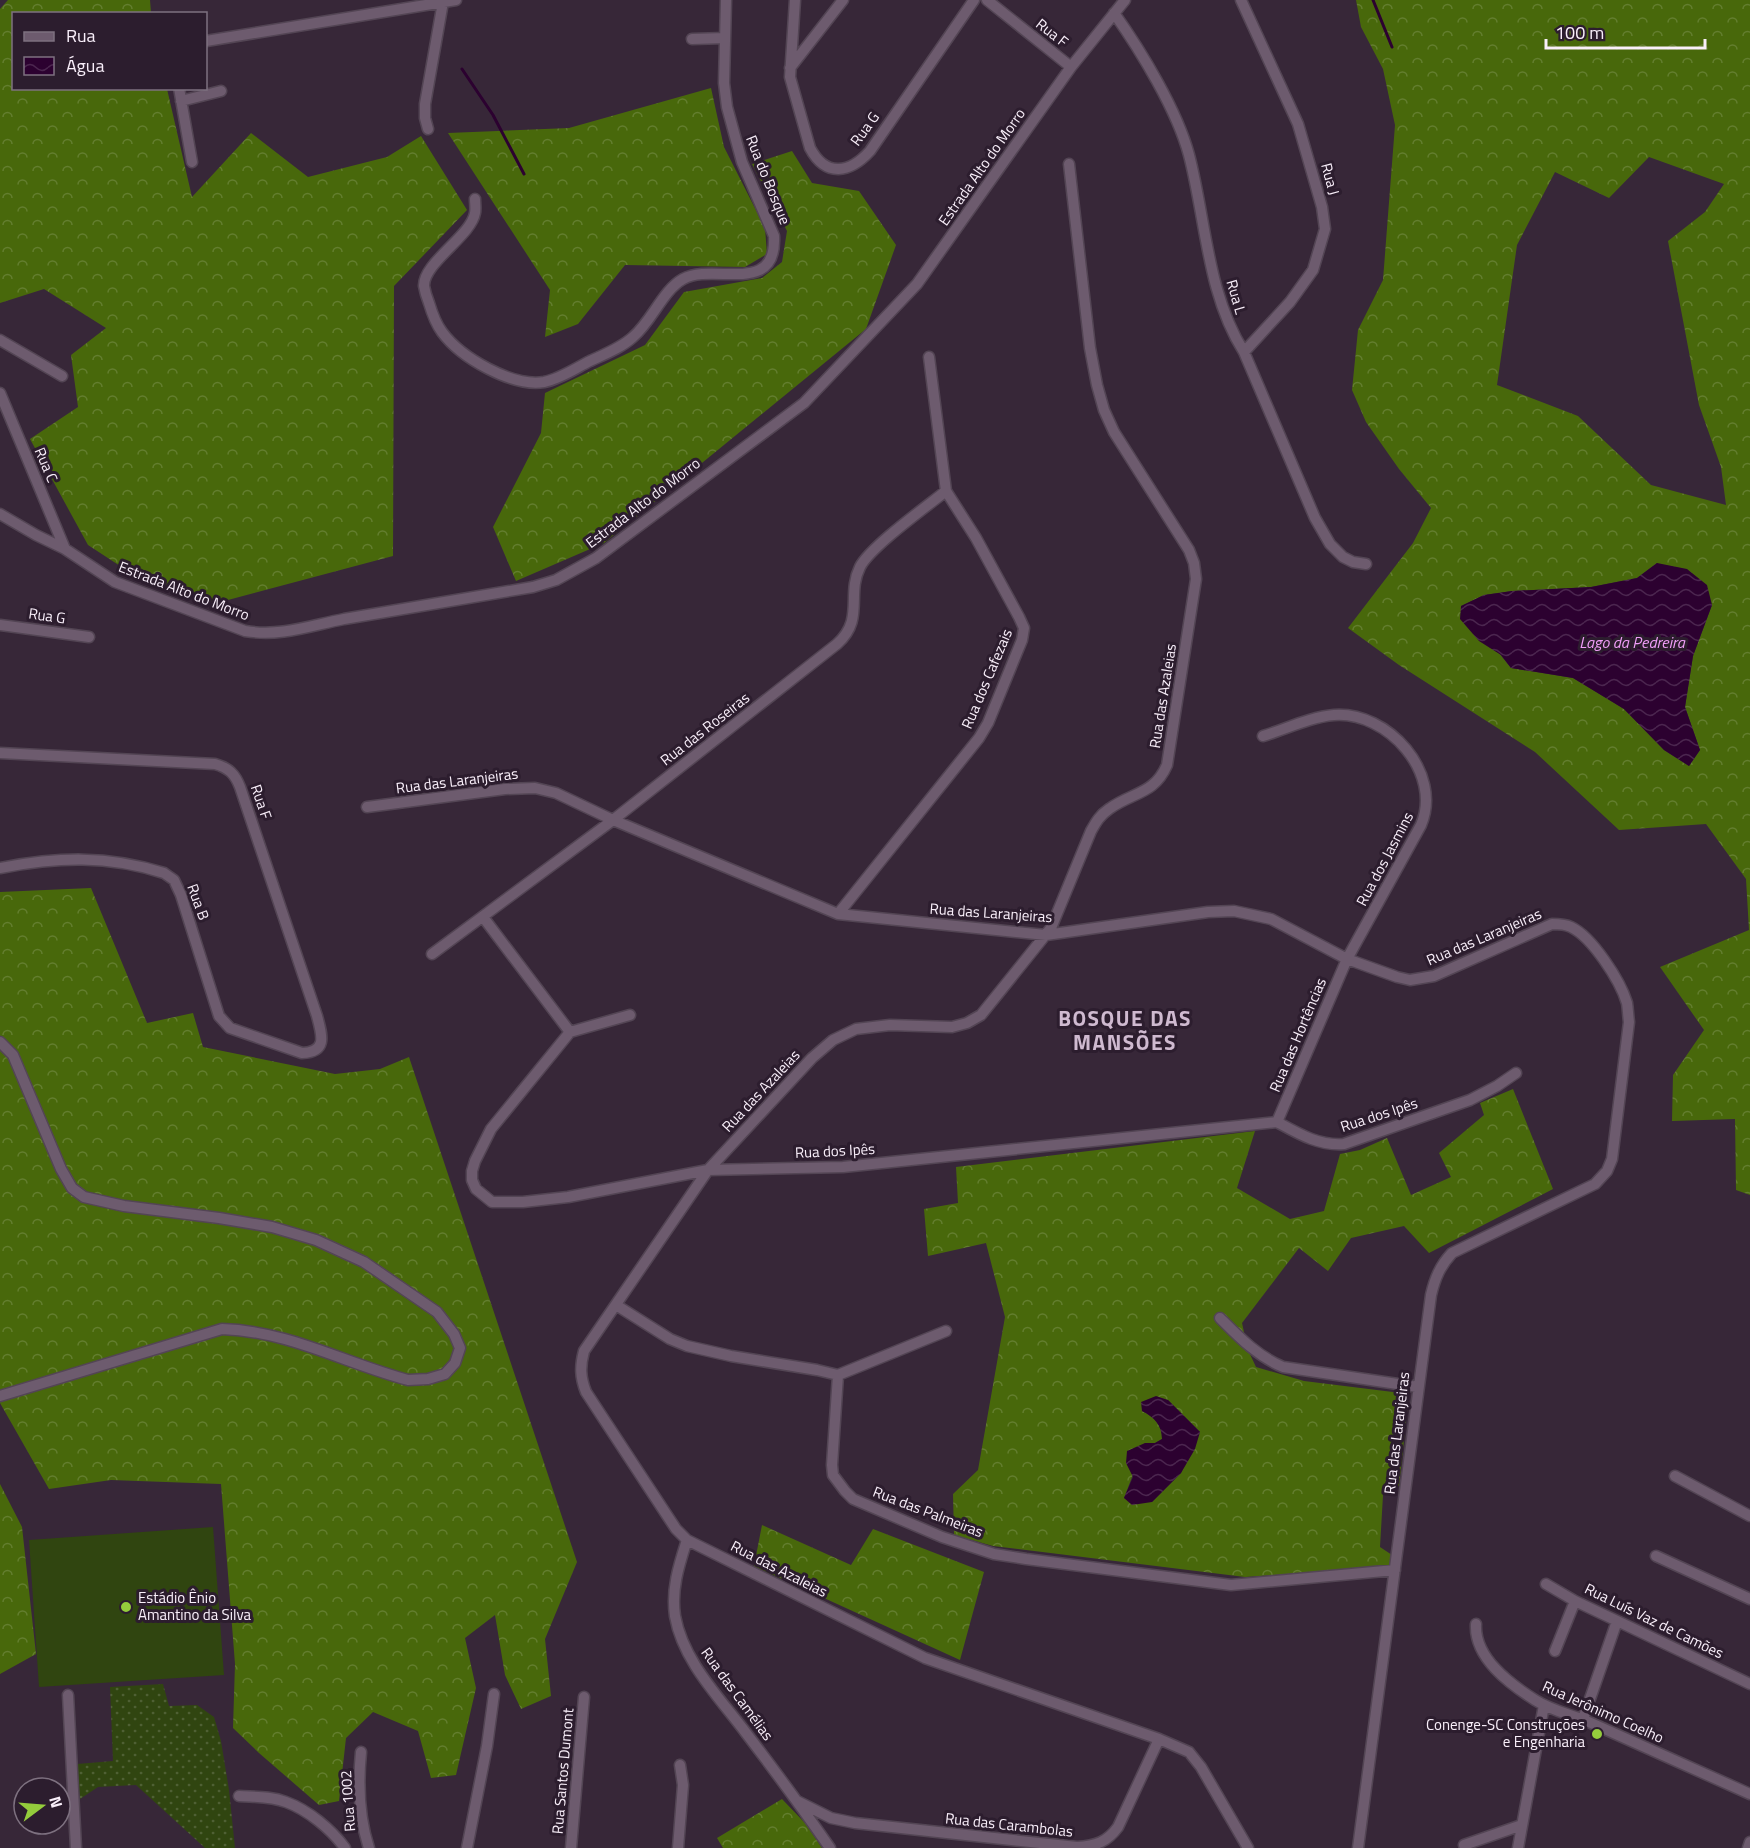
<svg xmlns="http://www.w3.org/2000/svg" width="1750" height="1848" viewBox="0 0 1750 1848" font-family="'Titillium Web',sans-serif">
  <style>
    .grass { fill: url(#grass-dots) }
    .forest { fill: url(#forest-crowns); fill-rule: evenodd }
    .garden { fill: #304510 }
    .water { fill: url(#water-waves) }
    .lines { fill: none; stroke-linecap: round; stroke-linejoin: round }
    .stream { stroke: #2c0130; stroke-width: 3 }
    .street-casing { stroke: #534554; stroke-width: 13 }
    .street { stroke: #6d5b6e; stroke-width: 10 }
    .poi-dot { fill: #94cc3c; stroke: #2c1d2e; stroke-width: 2 }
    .labels { text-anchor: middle; stroke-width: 6; stroke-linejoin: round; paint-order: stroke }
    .street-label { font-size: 15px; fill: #f9effa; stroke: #2c1d2e }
    .poi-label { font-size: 15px; fill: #f9effa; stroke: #2c1d2e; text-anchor: start }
    .water-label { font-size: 16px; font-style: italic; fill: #f09ef8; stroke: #2c1d2e }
    .district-label { font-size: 21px; font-weight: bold; letter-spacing: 1.5px; fill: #cfbad0; stroke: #2c1d2e }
  </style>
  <defs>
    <pattern id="grass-dots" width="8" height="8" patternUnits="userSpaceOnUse" patternTransform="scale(1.5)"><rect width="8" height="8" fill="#304510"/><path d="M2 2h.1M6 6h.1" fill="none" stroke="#4f6034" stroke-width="1.8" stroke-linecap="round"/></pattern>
    <pattern id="forest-crowns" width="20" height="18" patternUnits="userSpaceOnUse" patternTransform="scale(1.5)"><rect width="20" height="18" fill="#48680b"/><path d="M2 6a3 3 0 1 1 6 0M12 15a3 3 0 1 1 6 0" fill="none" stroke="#637e2f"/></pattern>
    <pattern id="water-waves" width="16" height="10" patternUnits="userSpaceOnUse" patternTransform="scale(1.5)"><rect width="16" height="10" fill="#2c0130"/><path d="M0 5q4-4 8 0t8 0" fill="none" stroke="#4b264f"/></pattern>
  </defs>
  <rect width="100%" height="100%" fill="#372738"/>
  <path class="grass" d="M 163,1684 L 169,1706 L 197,1705 L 214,1717 L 221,1741 L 229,1790 L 235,1848 L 205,1848 L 136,1785 L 98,1787 L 80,1799 L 77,1764 L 113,1761 L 110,1687 Z"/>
  <path class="forest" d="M 8,0 L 150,0 L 151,13 L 14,14 L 14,88 L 167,89 L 192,197 L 251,133 L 308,177 L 387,157 L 421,136 L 467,210 L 394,286 L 393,556 L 213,604 L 140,579 L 88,545 L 30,439 L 78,407 L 71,355 L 106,328 L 44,289 L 0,303 L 0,9 Z
    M 1356,0 L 1750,0 L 1750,1195 L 1736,1190 L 1735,1119 L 1672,1121 L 1673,1075 L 1704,1030 L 1660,967 L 1749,930 L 1746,879 L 1706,824 L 1619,830 L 1535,752 L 1399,665 L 1348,628 L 1413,543 L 1431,508 L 1399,469 L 1366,422 L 1352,390 L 1358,330 L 1383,280 L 1395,125 L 1383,69 L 1361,27 ZM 1649,157 L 1724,184 L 1705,212 L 1668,241 L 1699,405 L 1721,467 L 1726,505 L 1651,485 L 1578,416 L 1497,385 L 1517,245 L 1555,172 L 1609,198 ZM 1657,563 L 1712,605 L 1693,656 L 1685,707 L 1700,750 L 1689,766 L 1664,750 L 1624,709 L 1573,678 L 1511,668 L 1461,606 L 1484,595 L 1512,591 L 1591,587 L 1637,578 Z
    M 711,88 L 724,147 L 765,228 L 767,254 L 745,267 L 625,265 L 578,324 L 545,337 L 550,290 L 448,133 L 569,128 Z
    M 792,151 L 812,183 L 859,191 L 896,245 L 866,329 L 604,543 L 516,581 L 493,527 L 541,433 L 545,393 L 645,345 L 684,292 L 762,278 L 782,262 L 787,231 L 752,164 Z
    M 91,888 L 147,1023 L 193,1013 L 203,1047 L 335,1074 L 380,1069 L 409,1057 L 577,1562 L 545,1639 L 551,1696 L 521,1709 L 505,1675 L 495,1615 L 465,1638 L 476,1688 L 456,1775 L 431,1778 L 418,1731 L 373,1712 L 346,1738 L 339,1801 L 319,1805 L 259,1753 L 233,1728 L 235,1664 L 221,1484 L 111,1480 L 49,1489 L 0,1403 L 0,892 Z
    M 1513,1089 L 1553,1189 L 1429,1253 L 1404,1226 L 1351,1238 L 1328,1271 L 1299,1248 L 1242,1323 L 1248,1350 L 1256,1367 L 1304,1381 L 1409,1394 L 1399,1486 L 1383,1495 L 1380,1547 L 1392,1555 L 1390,1567 L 1245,1577 L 993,1546 L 954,1535 L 953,1494 L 978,1470 L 1005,1317 L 986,1243 L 928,1256 L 924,1209 L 958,1203 L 956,1167 L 1255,1131 L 1237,1188 L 1290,1219 L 1324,1211 L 1340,1154 L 1360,1150 L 1387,1138 L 1411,1195 L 1451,1177 L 1439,1153 L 1484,1115 L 1480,1103 ZM 1168,1400 L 1200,1432 L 1181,1473 L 1152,1502 L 1124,1498 L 1145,1443 L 1155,1443 L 1162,1439 C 1162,1425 1154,1417 1142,1411 Z
    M 0,1484 L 22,1527 L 36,1654 L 0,1674 Z
    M 762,1525 L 851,1565 L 873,1529 L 984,1572 L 960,1660 L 754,1566 Z
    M 782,1799 L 805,1823 L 822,1848 L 723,1848 L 717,1838 Z"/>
  <path class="garden" d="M 213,1527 L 224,1675 L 39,1687 L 29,1540 Z"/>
  <path class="water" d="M 1657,563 L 1687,569 L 1707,585 L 1712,605 L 1693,656 L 1685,707 L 1700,750 L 1689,766 L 1664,750 L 1624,709 L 1573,678 L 1511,668 L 1501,655 L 1479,641 L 1460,619 L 1461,606 L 1484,595 L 1512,591 L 1591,587 L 1637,578 Z
    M 1156,1396 L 1168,1400 L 1200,1432 L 1195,1449 L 1181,1473 L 1152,1502 L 1132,1505 L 1124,1498 L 1133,1477 L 1126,1463 L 1127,1451 L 1145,1443 L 1155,1443 L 1162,1439 C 1162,1425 1154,1417 1142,1411 L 1141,1402 Z"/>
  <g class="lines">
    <path class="stream" d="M 1373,0 L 1392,47
      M 462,69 L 493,115 L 524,174"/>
    <g class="street-casing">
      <path id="street" d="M 795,0 L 790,77 L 810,148 C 826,178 850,173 870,151 L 974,0
        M 987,0 L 1071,67
        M 1241,0 L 1298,124 L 1322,207 L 1325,229 L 1313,270 L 1290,302 L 1244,352
        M 1114,13 C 1141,51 1177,110 1189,155 C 1206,220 1207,294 1244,352 L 1315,518 L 1330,544 L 1343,557 L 1353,562 L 1366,564
        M 692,39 L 725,38
        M 206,41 L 456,0
        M 790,68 L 843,0
        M 179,88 L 192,162
        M 181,101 L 221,91
        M 428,129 L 425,118 L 425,104 L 443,2
        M 1069,164 L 1090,348 L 1097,385 L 1104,410 L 1114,432 L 1189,550 L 1194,563 L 1196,579 L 1167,765 C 1154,795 1132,792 1109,809 C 1100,815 1096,822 1091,831 L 1051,928 L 981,1015 L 967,1023 L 952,1027 L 890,1025 L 856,1029 L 833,1040 L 812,1058 L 708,1170 L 584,1351 C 580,1366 580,1377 586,1392 L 676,1529 L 687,1540 L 925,1658 L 1159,1739 L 1189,1752 L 1201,1767 L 1248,1848
        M 475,199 C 475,203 476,209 475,213 C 471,236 423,263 424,286 C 425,292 427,298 429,303 C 432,313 436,324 442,332 C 461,358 512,387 544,382 C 560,379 576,368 590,361 C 605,354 621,348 633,337 C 652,321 663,290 683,279 C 714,262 777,297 774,236 L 742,162 L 727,107 L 724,83 L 726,0
        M 0,340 L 62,376
        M 0,393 L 65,549
        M 0,514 L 36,535 L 65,549 L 115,582 L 245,631 C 280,637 309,626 344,619 C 407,608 470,598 533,587 L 556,580 L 596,558 L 804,403 L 917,284 L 1071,67 L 1125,0
        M 0,625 L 89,637
        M 1263,736 C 1286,729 1310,717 1334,715 C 1388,711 1443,773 1421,825 L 1347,959 L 1277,1122
        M 0,753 L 215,764 C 229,768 235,774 240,787 L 317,1016 C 322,1035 328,1052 302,1053 L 230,1028 L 219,1016 L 181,895 L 174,880 L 164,873 C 107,855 58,857 0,868
        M 367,807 L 505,789 L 535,788 L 556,793 L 613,820 L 838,914 L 1046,935 L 1208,912 L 1234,911 L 1271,919 L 1347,959 L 1397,977 L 1410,980 L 1434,976 L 1552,924 C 1559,924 1565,924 1571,927 C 1592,937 1620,980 1627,1003 C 1628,1009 1628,1015 1629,1022 L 1612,1159 L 1607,1171 L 1595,1184 L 1452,1253 C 1440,1266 1435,1278 1431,1295 L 1358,1848
        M 838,914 L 979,738 L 988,723 L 1022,640 L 1024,628 L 1019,617 L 976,538 L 946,491 L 929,357
        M 483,917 L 570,1032 L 491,1129 L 475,1161 L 472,1171 L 472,1180 L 476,1189 L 492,1202 L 523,1202 L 568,1197 L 708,1170 L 843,1167 L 1277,1122 C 1299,1134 1319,1146 1344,1144 L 1470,1100 L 1497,1086 L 1516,1073
        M 432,954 L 613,820 L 837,644 C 865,619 846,595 860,567 C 870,547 926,507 946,491
        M 570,1032 L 630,1015
        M 0,1042 L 13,1055 L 61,1169 L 72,1188 L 84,1197 L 124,1206 L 219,1218 L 272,1227 L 316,1240 L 364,1262 L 437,1312 L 454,1334 L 460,1348 L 455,1363 L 445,1374 L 428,1379 L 408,1380 C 344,1363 289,1331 222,1329 L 0,1396
        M 616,1305 L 670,1339 L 687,1346 L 731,1356 L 817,1370 L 838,1375 L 832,1465 L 833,1475 L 845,1491 L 853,1499 L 942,1537 L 994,1554 L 1026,1559 L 1231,1585 L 1395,1570
        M 1220,1318 C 1239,1337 1257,1356 1283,1367 L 1418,1387
        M 838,1375 L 946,1331
        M 1675,1476 L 1750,1516
        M 687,1540 C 679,1565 671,1589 675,1616 C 683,1661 719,1697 746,1733 C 775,1771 803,1809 830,1848
        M 1656,1556 L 1750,1599
        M 1546,1584 L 1575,1601 L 1750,1684
        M 1476,1624 C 1474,1658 1510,1684 1535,1700 C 1552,1711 1573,1715 1591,1723 C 1644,1747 1697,1770 1750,1794
        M 1555,1651 L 1575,1601
        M 68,1695 L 76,1848
        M 1583,1719 L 1617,1621
        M 361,1752 C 358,1783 359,1818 369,1848
        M 239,1796 C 255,1797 271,1796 286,1802 C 308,1810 331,1829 345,1848
        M 797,1801 L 831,1818 L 855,1823 L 1077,1847 C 1096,1846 1107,1842 1118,1827 L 1159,1739
        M 1464,1845 L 1522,1825
        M 467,1848 L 487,1746 L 494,1694
        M 571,1848 L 584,1697
        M 678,1848 L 683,1785 L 680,1765
        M 1518,1848 L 1544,1705
        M 1748,1848 L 1750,1842"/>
    </g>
    <use href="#street" class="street"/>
  </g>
  <g class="poi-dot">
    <circle cx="126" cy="1607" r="6"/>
    <circle cx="1597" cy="1734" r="6"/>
  </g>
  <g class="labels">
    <g class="street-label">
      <text transform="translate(1052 33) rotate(38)" y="5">Rua F</text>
      <text transform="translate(865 129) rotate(-54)" y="5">Rua G</text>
      <text transform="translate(982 167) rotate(-55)" y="5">Estrada Alto do Morro</text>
      <text transform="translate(1330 179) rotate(75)" y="5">Rua J</text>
      <text transform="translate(768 180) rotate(68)" y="5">Rua do Bosque</text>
      <text transform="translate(1236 297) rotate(74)" y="5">Rua L</text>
      <text transform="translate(46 465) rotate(67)" y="5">Rua C</text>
      <text transform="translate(643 503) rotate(-37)" y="5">Estrada Alto do Morro</text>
      <text transform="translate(184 591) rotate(21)" y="5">Estrada Alto do Morro</text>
      <text transform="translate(47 616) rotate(8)" y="5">Rua G</text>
      <text transform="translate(987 679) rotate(-67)" y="5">Rua dos Cafezais</text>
      <text transform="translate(1163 696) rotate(-81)" y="5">Rua das Azaleias</text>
      <text transform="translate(705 729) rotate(-38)" y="5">Rua das Roseiras</text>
      <text transform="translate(457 781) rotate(-7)" y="5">Rua das Laranjeiras</text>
      <text transform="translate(261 802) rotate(71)" y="5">Rua F</text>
      <text transform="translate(1385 859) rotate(-62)" y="5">Rua dos Jasmins</text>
      <text transform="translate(198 902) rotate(70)" y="5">Rua B</text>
      <text transform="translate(991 913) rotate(4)" y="5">Rua das Laranjeiras</text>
      <text transform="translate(1484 937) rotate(-23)" y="5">Rua das Laranjeiras</text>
      <text transform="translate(1298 1035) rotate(-67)" y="5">Rua das Hortências</text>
      <text transform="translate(761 1091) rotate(-47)" y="5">Rua das Azaleias</text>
      <text transform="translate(1379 1115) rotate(-18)" y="5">Rua dos Ipês</text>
      <text transform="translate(835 1151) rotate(-3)" y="5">Rua dos Ipês</text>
      <text transform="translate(1397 1433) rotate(-83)" y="5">Rua das Laranjeiras</text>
      <text transform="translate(928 1512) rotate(21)" y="5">Rua das Palmeiras</text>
      <text transform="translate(779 1569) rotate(27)" y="5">Rua das Azaleias</text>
      <text transform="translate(1654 1621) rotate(26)" y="5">Rua Luís Vaz de Camões</text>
      <text transform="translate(737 1694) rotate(54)" y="5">Rua das Camélias</text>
      <text transform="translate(1603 1712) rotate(24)" y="5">Rua Jerônimo Coelho</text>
      <text transform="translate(563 1771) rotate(-85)" y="5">Rua Santos Dumont</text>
      <text transform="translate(348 1801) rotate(-94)" y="5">Rua 1002</text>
      <text transform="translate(1009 1825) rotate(6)" y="5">Rua das Carambolas</text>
    </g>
    <g class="poi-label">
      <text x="138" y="1603">Estádio Ênio<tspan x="138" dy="17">Amantino da Silva</tspan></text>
      <text x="1585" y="1730" text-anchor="end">Conenge-SC Construções<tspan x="1585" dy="17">e Engenharia</tspan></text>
    </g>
    <g class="water-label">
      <text x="1632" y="648">Lago da Pedreira</text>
    </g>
    <g class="district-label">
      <text x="1125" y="1026">BOSQUE DAS<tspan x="1125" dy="24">MANSÕES</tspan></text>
    </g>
  </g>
  <rect x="12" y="12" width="195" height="78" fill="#2c1d2e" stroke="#7e7180" stroke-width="1.5"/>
  <rect x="24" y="32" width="30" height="9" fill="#6d5b6e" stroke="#7e7180" stroke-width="1.5"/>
  <text x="66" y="42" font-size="18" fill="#f9effa">Rua</text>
  <rect x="24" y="57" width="30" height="18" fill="url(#water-waves)" stroke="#7e7180" stroke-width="1.5"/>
  <text x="66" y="72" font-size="18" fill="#f9effa">Água</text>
  <g transform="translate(42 1806) rotate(74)"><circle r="28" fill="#2c1d2e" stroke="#7e7180" stroke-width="1.5"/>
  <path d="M0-4.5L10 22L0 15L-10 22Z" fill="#94cc3c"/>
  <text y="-9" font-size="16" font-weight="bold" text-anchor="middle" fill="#f9effa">N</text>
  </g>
  <path d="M1546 39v9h159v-9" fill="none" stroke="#f9effa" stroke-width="3"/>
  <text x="1555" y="39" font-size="18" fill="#f9effa" stroke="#2c1d2e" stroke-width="4.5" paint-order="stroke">100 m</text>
</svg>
